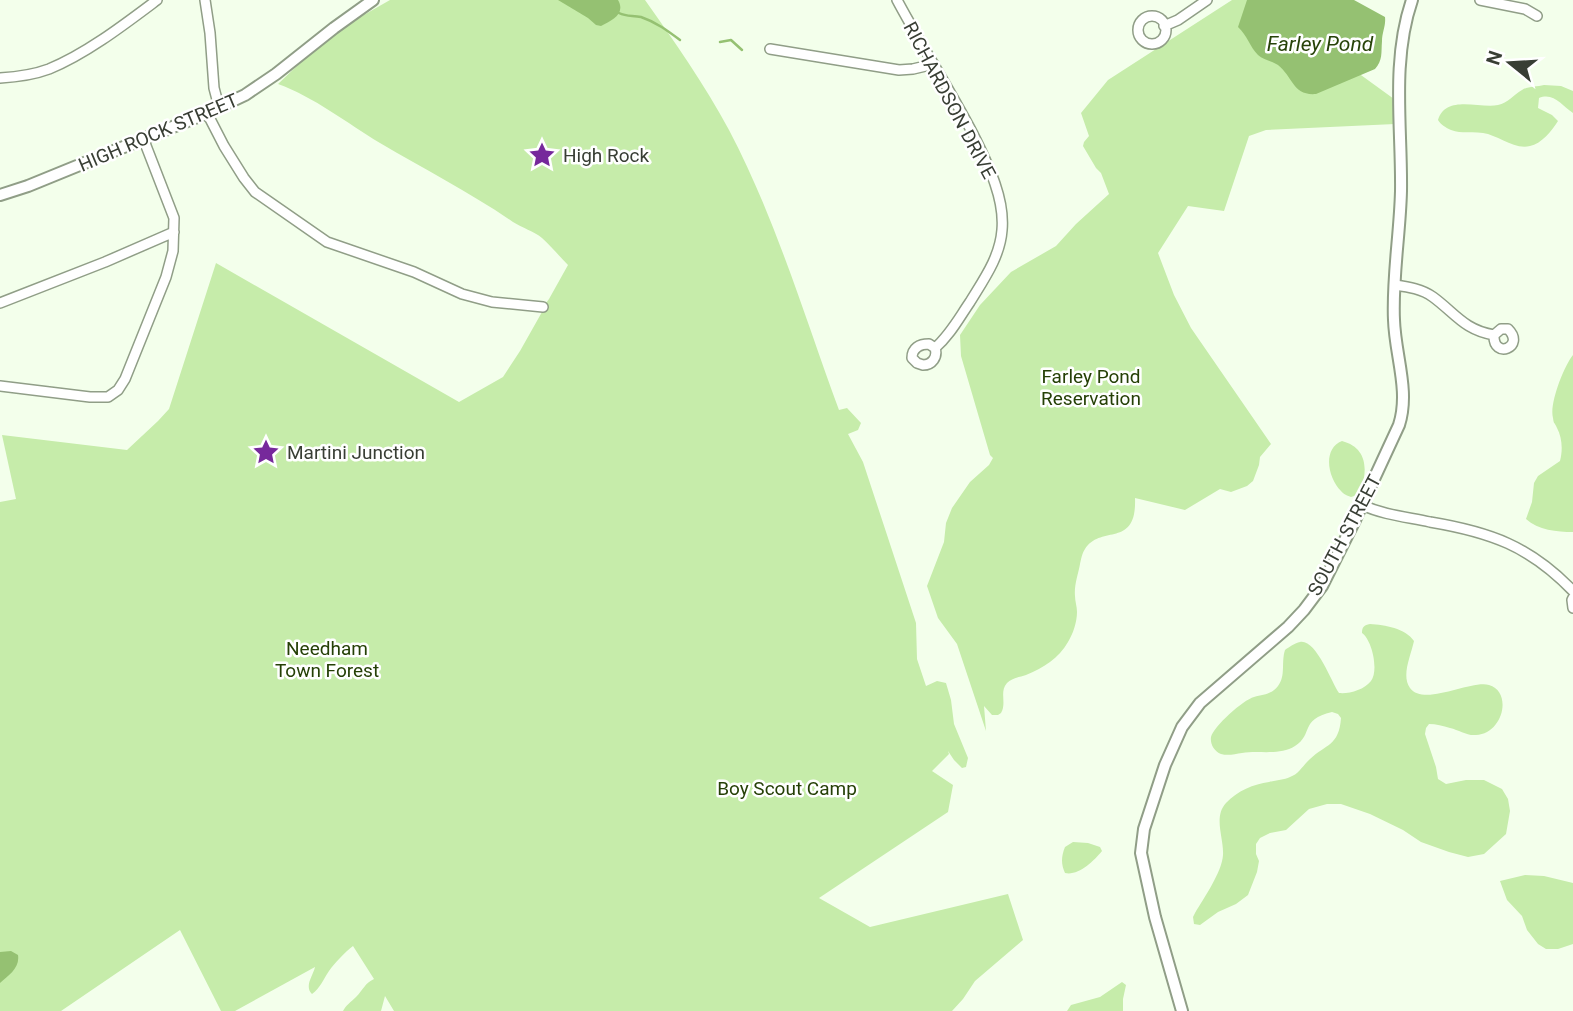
<svg xmlns="http://www.w3.org/2000/svg" width="1573" height="1011" viewBox="0 0 1573 1011" font-family="Roboto,sans-serif">
  <style>
    .green { fill: #c6ecaa }
    .water { fill: #95c172 }
    .lines { fill: none; stroke-linecap: round; stroke-linejoin: round }
    .stream { stroke: #95c172; stroke-width: 2.5 }
    .minor-casing { stroke: #909e87; stroke-width: 12 }
    .tertiary-casing { stroke: #909e87; stroke-width: 14 }
    .minor { stroke: #fff; stroke-width: 9 }
    .tertiary { stroke: #fff; stroke-width: 10 }
    .labels { text-anchor: middle; stroke-width: 5; stroke-linejoin: round; paint-order: stroke }
    .street-label { font-size: 19px; fill: #383e34; stroke: #fff }
    .poi-label { font-size: 19px; fill: #383e34; stroke: #fff; text-anchor: start }
    .park-label { font-size: 19px; fill: #254006; stroke: #fff }
    .water-label { font-size: 21px; font-style: italic; fill: #274309; stroke: #fff }
  </style>
  <rect width="100%" height="100%" fill="#f3ffeb"/>
  <path class="green" d="M 390,0 L 645,0 C 674,41 705,85 729,130 C 775,217 805,318 839,410 L 847,408 L 861,423 L 858,430 L 848,434 L 863,462 L 916,623 L 917,659 L 926,686 L 937,681 L 946,683 L 951,700 L 954,724 L 968,758 L 966,767 L 962,768 L 954,760 L 948,751 L 949,754 L 932,771 L 953,785 L 948,812 L 819,898 L 870,927 L 1008,894 L 1023,940 L 975,981 L 963,999 L 952,1011 L 394,1011 L 385,996 L 381,1011 L 343,1011 C 346,1005 351,1002 356,997 C 363,990 365,983 374,979 L 353,946 C 346,951 334,964 329,971 C 323,980 320,988 312,994 C 304,986 313,976 315,967 L 235,1011 L 221,1011 L 180,930 L 61,1011 L 0,1011 L 0,502 L 16,499 L 2,435 L 127,450 L 158,421 L 169,409 L 216,263 L 459,402 L 503,377 L 520,351 L 542,312 L 540,311 L 549,299 L 568,265 C 559,256 551,246 542,238 C 534,231 522,228 513,222 C 471,193 424,169 380,143 C 347,123 314,97 278,84 L 322,42 L 355,20 Z
    M 1232,0 L 1325,0 L 1354,70 L 1394,99 L 1395,124 L 1266,130 L 1249,136 L 1224,211 L 1188,206 L 1158,253 L 1174,295 L 1191,328 L 1271,444 L 1260,457 L 1259,465 L 1253,481 L 1247,486 L 1231,492 L 1220,489 L 1185,510 L 1135,498 C 1137,549 1101,524 1085,549 C 1082,553 1081,560 1080,564 C 1078,575 1074,585 1075,596 C 1075,601 1077,607 1077,612 C 1077,622 1073,634 1068,642 C 1059,658 1043,668 1026,675 C 1020,677 1012,678 1007,683 C 999,692 1007,703 1001,713 L 998,715 L 992,715 L 984,706 L 986,731 L 957,644 L 938,618 L 927,586 L 944,542 L 946,523 L 952,508 L 970,482 L 989,465 L 993,458 L 990,455 L 961,356 L 960,335 L 980,305 L 1011,272 L 1056,246 L 1076,224 L 1109,194 L 1101,173 L 1096,168 L 1083,146 L 1084,142 L 1089,136 L 1081,113 L 1108,80 Z
    M 1544,85 L 1561,86 L 1573,91 L 1573,113 C 1562,106 1554,92 1539,98 L 1538,108 L 1552,115 L 1558,121 C 1552,131 1541,144 1530,146 C 1514,150 1498,135 1483,133 C 1472,131 1462,134 1451,130 C 1445,127 1441,125 1438,120 C 1446,94 1480,109 1498,105 C 1508,103 1513,95 1522,90 C 1528,86 1537,87 1544,85 Z
    M 1573,355 L 1573,532 C 1557,532 1538,530 1526,519 L 1532,502 L 1534,483 L 1538,476 L 1560,461 C 1563,450 1562,437 1557,428 C 1554,421 1554,425 1553,418 C 1549,404 1564,366 1573,355 Z
    M 1342,441 C 1365,447 1368,466 1362,486 C 1360,493 1358,495 1351,497 C 1348,496 1343,494 1341,491 C 1328,478 1322,449 1342,441 Z
    M 1370,624 C 1385,625 1405,628 1414,641 C 1411,655 1401,676 1410,688 C 1424,707 1470,680 1489,685 C 1513,692 1503,734 1476,735 C 1467,736 1459,730 1450,728 C 1443,726 1436,724 1429,724 L 1426,728 L 1425,734 L 1436,767 L 1438,779 L 1446,784 L 1466,780 L 1484,780 L 1502,789 L 1508,799 L 1510,811 L 1506,834 L 1484,854 L 1468,857 L 1449,852 L 1421,842 L 1403,830 L 1370,814 L 1341,804 L 1327,804 L 1309,809 L 1286,830 L 1270,833 L 1260,838 L 1256,844 L 1256,854 L 1259,861 L 1257,872 L 1248,895 L 1236,904 L 1218,912 L 1200,925 L 1194,924 L 1193,917 L 1195,913 C 1204,898 1222,872 1223,855 C 1224,838 1213,817 1226,803 C 1237,791 1254,784 1269,782 C 1276,780 1284,780 1290,777 C 1299,774 1303,765 1310,759 C 1326,744 1339,746 1341,718 L 1338,714 L 1332,712 C 1299,720 1314,734 1295,746 C 1279,756 1259,750 1242,753 C 1235,754 1228,756 1221,754 C 1214,751 1210,744 1211,737 C 1214,726 1243,700 1254,697 C 1263,694 1271,695 1278,686 C 1286,676 1281,662 1285,650 C 1289,647 1295,643 1300,642 C 1316,639 1331,681 1339,693 C 1349,694 1364,690 1371,681 C 1379,670 1372,640 1362,633 C 1362,627 1364,625 1370,624 Z
    M 1073,842 L 1088,843 L 1100,847 L 1102,851 C 1093,862 1078,876 1065,873 C 1061,864 1061,857 1065,847 Z
    M 1525,875 L 1544,876 L 1573,883 L 1573,944 L 1558,949 L 1546,949 L 1538,944 L 1527,930 L 1522,916 L 1507,900 L 1500,881 Z
    M 1122,982 L 1126,985 L 1123,999 L 1123,1011 L 1067,1011 L 1071,1005 L 1100,997 Z"/>
  <path class="water" d="M 558,0 L 618,0 C 626,14 612,20 601,26 L 596,25 L 588,18 Z
    M 1247,0 L 1354,0 L 1385,17 C 1386,26 1382,32 1382,41 C 1381,53 1383,60 1375,69 L 1316,94 C 1293,96 1293,77 1278,65 C 1272,61 1263,60 1258,55 C 1250,47 1247,35 1238,27 Z
    M 11,951 L 18,955 C 20,968 9,975 0,983 L 0,952 Z"/>
  <g class="lines">
    <path class="stream" d="M 619,13 C 627,17 633,15 641,17 C 656,22 668,31 680,40
      M 720,42 L 731,40 L 742,50"/>
    <g class="minor-casing">
      <path id="minor" d="M 205,0 L 210,33 L 214,88 L 219,107
        M 897,0 C 921,45 949,88 973,134 C 987,163 1005,197 1002,230 C 1000,257 984,279 970,302 C 959,318 950,335 935,348 C 938,357 932,365 923,365 L 917,363 L 912,358 C 912,348 919,344 929,344 L 935,348
        M 1480,0 L 1525,9 L 1537,16
        M1138 30a14 14 0 1 1 28 0a14 14 0 1 1-28 0Z
        M 1164,26 L 1178,20 L 1207,0
        M 770,49 L 899,70 L 913,69 L 934,64
        M 0,78 C 17,77 33,75 49,69 C 86,54 125,24 157,0
        M 207,113 L 224,146 L 244,178 L 255,192 L 327,242 L 414,272 L 462,294 L 492,302 L 543,307
        M 1395,285 C 1409,287 1422,289 1433,297 C 1455,313 1464,330 1494,335 C 1493,360 1526,347 1508,329 L 1501,329 L 1494,335
        M 0,303 L 105,262 L 174,232
        M 0,386 L 90,397 L 108,397 L 118,390 L 125,379 L 166,277 L 173,251 L 174,218 L 143,138
        M 1362,505 C 1384,515 1407,517 1430,522 C 1490,532 1530,546 1573,591
        M 1573,598 L 1572,600 L 1573,608"/>
    </g>
    <g class="tertiary-casing">
      <path id="tertiary" d="M 0,195 L 28,186 L 207,113 L 245,95 L 276,74 L 334,28 L 373,0
        M 1182,1011 L 1155,917 L 1141,853 L 1144,829 L 1165,765 L 1182,727 L 1200,703 L 1288,627 L 1304,610 L 1322,586 L 1355,520 L 1399,425 C 1410,391 1395,355 1394,320 C 1392,278 1400,234 1401,191 C 1402,128 1391,61 1412,0"/>
    </g>
    <use href="#minor" class="minor"/>
    <use href="#tertiary" class="tertiary"/>
  </g>
  <defs>
    <g id="sight-bare" transform="scale(2.1)"><path d="M0-6L1.8-2.2L6-1.7L2.9 1.2L3.7 5.4L0 3.3L-3.7 5.4L-2.9 1.2L-6-1.7L-1.8-2.2Z" fill="#76299b" stroke="#fff" stroke-width="2.5" paint-order="stroke"/></g>
  </defs>
  <g fill-rule="evenodd">
    <use href="#sight-bare" x="542" y="155"/>
    <use href="#sight-bare" x="266" y="452"/>
  </g>
  <g class="labels">
    <g class="street-label">
      <text transform="translate(950 100) rotate(62)" y="7">RICHARDSON DRIVE</text>
      <text transform="translate(158 132) rotate(-23)" y="7">HIGH ROCK STREET</text>
      <text transform="translate(1344 535) rotate(-62)" y="7">SOUTH STREET</text>
    </g>
    <g class="poi-label">
      <text x="563" y="162">High Rock</text>
      <text x="287" y="459">Martini Junction</text>
    </g>
    <g class="park-label">
      <text x="1091" y="383">Farley Pond<tspan x="1091" dy="22">Reservation</tspan></text>
      <text x="327" y="655">Needham<tspan x="327" dy="22">Town Forest</tspan></text>
      <text x="787" y="795">Boy Scout Camp</text>
    </g>
    <g class="water-label">
      <text x="1320" y="51">Farley Pond</text>
    </g>
  </g>
  <g transform="translate(1510 63) rotate(288)" stroke="#ffffff" stroke-width="5" paint-order="stroke">
  <path d="M0-5L12 26L0 18L-12 26Z" fill="#383e34"/>
  <text y="-10" font-size="19" font-weight="bold" text-anchor="middle" fill="#383e34">N</text>
  </g>
</svg>
